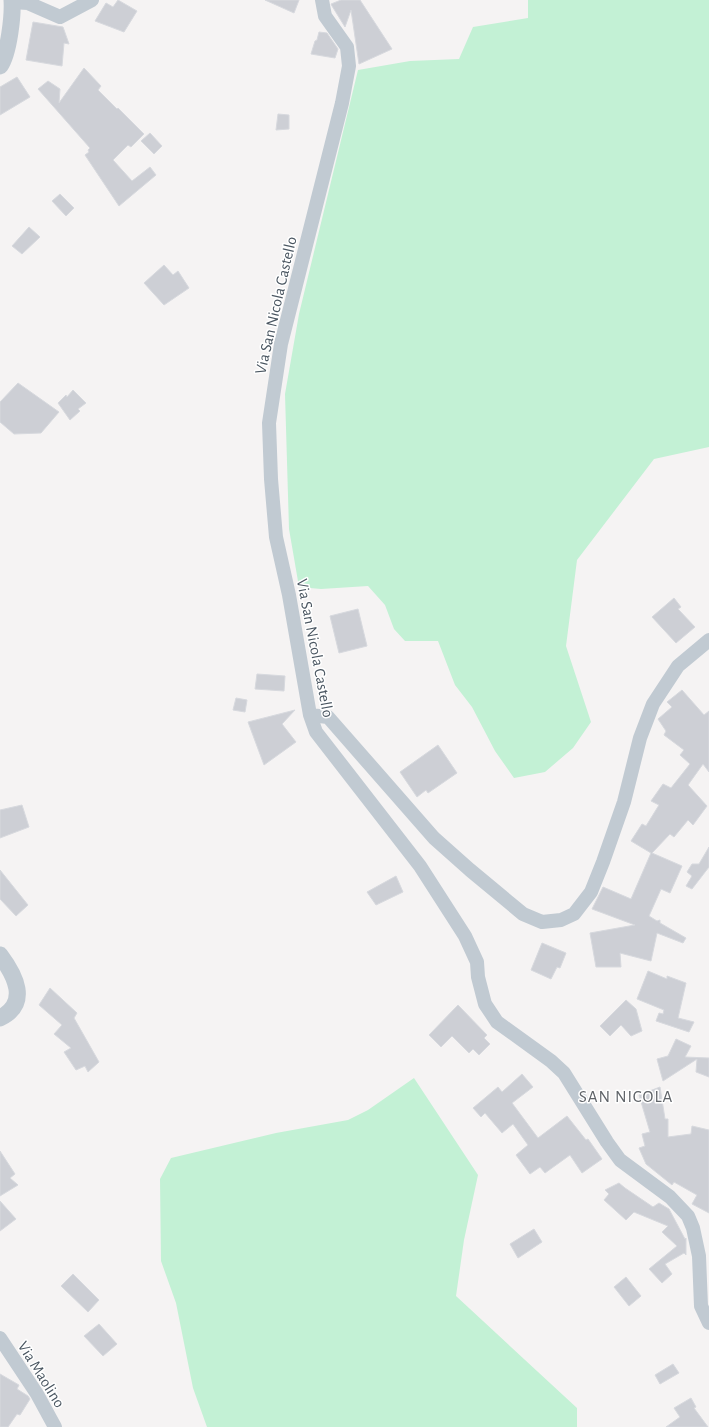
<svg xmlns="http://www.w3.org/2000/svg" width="709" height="1427" viewBox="0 0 709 1427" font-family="'Alegreya Sans',sans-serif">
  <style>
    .green { fill: #c3f1d5 }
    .building { fill: #cdcfd5; stroke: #d7d9de }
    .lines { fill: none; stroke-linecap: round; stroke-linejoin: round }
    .minor { stroke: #c1cad2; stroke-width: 14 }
    .tertiary { stroke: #c1cad2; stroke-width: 17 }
    .labels { text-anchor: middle; stroke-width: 3; stroke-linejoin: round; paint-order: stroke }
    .street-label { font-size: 16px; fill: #4a5661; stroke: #fff }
    .neighbourhood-label { font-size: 17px; letter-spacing: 1px; fill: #5f6368; stroke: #fff }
  </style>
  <rect width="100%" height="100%" fill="#f5f3f3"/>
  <path class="green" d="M 528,0 L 709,0 L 709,447 L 654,459 L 577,560 L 566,646 L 591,722 L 573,748 L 545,772 L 514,778 L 495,751 L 472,707 L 455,685 L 438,641 L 405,641 L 394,629 L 385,605 L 368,586 L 321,589 L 299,587 L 289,529 L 285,394 L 299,314 L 358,70 L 410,61 L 459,59 L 473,27 L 528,18 Z
    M 414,1078 L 478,1175 L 464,1240 L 456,1296 L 577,1408 L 577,1427 L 207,1427 L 193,1388 L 176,1303 L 161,1261 L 160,1179 L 171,1158 L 276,1133 L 348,1120 L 368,1110 Z"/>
  <path class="building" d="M 118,0 L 137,11 L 124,32 L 95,21 L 106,3 L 113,7 Z
    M 265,0 L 299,0 L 294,13 Z
    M 341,0 L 360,0 L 392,49 L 359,64 L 351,10 L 345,27 L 332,6 L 331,4 Z
    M 33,22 L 63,27 L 69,44 L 64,43 L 62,66 L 26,60 Z
    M 319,32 L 327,33 L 338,49 L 335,58 L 311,54 L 315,41 L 317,40 Z
    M 84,68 L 101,86 L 98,90 L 117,109 L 118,108 L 144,134 L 131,147 L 128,145 L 113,160 L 132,181 L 150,167 L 156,175 L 119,206 L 85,155 L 89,152 L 88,150 L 90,148 L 38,89 L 48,81 L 60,89 L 59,103 Z
    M 17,77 L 30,97 L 0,115 L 0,87 Z
    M 278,114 L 289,115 L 289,129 L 276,130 Z
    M 150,133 L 162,146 L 154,154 L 141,141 Z
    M 60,194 L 74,208 L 66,216 L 52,201 Z
    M 29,227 L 40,237 L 22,254 L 12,246 Z
    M 164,265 L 173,275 L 178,271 L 189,288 L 164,305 L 144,283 Z
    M 18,383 L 59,412 L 41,433 L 14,434 L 0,422 L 0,402 Z
    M 73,390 L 86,403 L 78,409 L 80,411 L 70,420 L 58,403 L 66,395 L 67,397 Z
    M 674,598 L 681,607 L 678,609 L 695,627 L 676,643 L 652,617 Z
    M 358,609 L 367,646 L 339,653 L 330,616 Z
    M 257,674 L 285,676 L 284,691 L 255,689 Z
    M 682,690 L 704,715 L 709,711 L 709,772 L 703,764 L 688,785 L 707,806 L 693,825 L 688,820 L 674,837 L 670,834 L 652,853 L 682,866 L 670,893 L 661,889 L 649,916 L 657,921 L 660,920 L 660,923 L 686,938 L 683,943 L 657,933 L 651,961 L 620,953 L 621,967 L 596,967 L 590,933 L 635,925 L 592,909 L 603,887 L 631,899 L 651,853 L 631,841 L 642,824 L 646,826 L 659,805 L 651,801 L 663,784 L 671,788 L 690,764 L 680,755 L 684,750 L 664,735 L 666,731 L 658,719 L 672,707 L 667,702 Z
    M 236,698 L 247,700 L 245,712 L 233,710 Z
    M 295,710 L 282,724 L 296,742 L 264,765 L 248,722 Z
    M 438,745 L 457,773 L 428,793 L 426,790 L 417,797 L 400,772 Z
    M 22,805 L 29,827 L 0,838 L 0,810 Z
    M 709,847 L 709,867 L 692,889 L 686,886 L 692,876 L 687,872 L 692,864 L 699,864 Z
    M 0,870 L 28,905 L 16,916 L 0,899 Z
    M 396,876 L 403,892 L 376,905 L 367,892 Z
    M 542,943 L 566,953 L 560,968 L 557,967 L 551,979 L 531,970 Z
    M 648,971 L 667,979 L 667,976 L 686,983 L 678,1018 L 694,1022 L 689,1032 L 656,1021 L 659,1013 L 663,1014 L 664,1010 L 637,999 Z
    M 50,988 L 77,1013 L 74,1018 L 99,1062 L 88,1072 L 85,1066 L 76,1070 L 64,1052 L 71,1048 L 54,1034 L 62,1025 L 39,1005 Z
    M 626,1000 L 636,1009 L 642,1031 L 631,1036 L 621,1025 L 610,1036 L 600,1026 Z
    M 458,1005 L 487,1035 L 484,1038 L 490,1044 L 479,1055 L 473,1049 L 469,1053 L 452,1036 L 441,1047 L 429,1035 Z
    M 676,1039 L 691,1046 L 685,1057 L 709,1058 L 709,1077 L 696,1072 L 697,1059 L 663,1081 L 657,1059 L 668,1056 Z
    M 522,1074 L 533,1087 L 512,1103 L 538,1138 L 567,1116 L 586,1140 L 588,1139 L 602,1159 L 582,1173 L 570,1155 L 545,1173 L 540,1167 L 530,1174 L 516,1155 L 528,1145 L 513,1124 L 502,1133 L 485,1113 L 481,1117 L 473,1108 L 498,1087 L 502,1092 Z
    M 660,1087 L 665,1119 L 668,1119 L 668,1137 L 691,1134 L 692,1126 L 709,1130 L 709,1213 L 692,1204 L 697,1195 L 674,1182 L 672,1185 L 646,1164 L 639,1148 L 645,1146 L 642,1134 L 650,1132 L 639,1095 Z
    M 0,1151 L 15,1174 L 10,1178 L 18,1185 L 0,1196 Z
    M 619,1183 L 625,1188 L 653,1207 L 659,1203 L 669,1209 L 685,1239 L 686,1238 L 686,1255 L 684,1253 L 665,1264 L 672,1274 L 662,1283 L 649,1269 L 677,1246 L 662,1232 L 668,1226 L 634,1212 L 626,1220 L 604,1200 L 609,1194 L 605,1190 Z
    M 0,1201 L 16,1219 L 0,1231 Z
    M 534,1229 L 542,1242 L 518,1258 L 510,1244 Z
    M 73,1274 L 99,1300 L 88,1312 L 61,1286 Z
    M 626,1277 L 641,1296 L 629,1306 L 614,1287 Z
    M 99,1324 L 117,1344 L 103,1356 L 84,1336 Z
    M 673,1364 L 679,1373 L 660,1384 L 655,1375 Z
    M 0,1374 L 19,1385 L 17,1389 L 28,1396 L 30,1399 L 20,1415 L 17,1414 L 8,1427 L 0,1427 Z
    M 691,1398 L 696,1407 L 694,1408 L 708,1427 L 666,1427 L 680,1417 L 674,1408 Z"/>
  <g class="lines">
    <path class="minor" d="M 322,0 L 325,16 L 347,47 L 349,66 L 342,103 L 281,344 L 269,423 L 271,479 L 276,537 L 289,595 L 310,715 L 316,732 L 420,866 L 465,936 L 477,962 L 478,977 L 485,1004 L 497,1022 L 551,1061 L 564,1073 L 607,1142 L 620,1160 L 670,1197 L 688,1216 L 693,1228 L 699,1256 L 701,1306 L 709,1323
      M 12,2 L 28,3 L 60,17 L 92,0
      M 310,715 L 328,717 L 434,838 L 470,870 L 523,914 L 542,922 L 561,920 L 574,914 L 591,892 L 603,862 L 624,802 L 640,738 L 653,704 L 678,666 L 709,640
      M 0,1338 L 37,1394 L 55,1427"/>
    <path class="tertiary" d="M 0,66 C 9,53 13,15 12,0
      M 0,955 C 15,975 30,1003 0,1018"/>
  </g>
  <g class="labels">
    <g class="street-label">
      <text transform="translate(275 305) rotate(-77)" y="6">Via San Nicola Castello</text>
      <text transform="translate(316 648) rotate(79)" y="6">Via San Nicola Castello</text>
      <text transform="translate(42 1374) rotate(58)" y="6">Via Maolino</text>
    </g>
    <g class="neighbourhood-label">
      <text x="626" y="1102">SAN NICOLA</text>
    </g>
  </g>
</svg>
